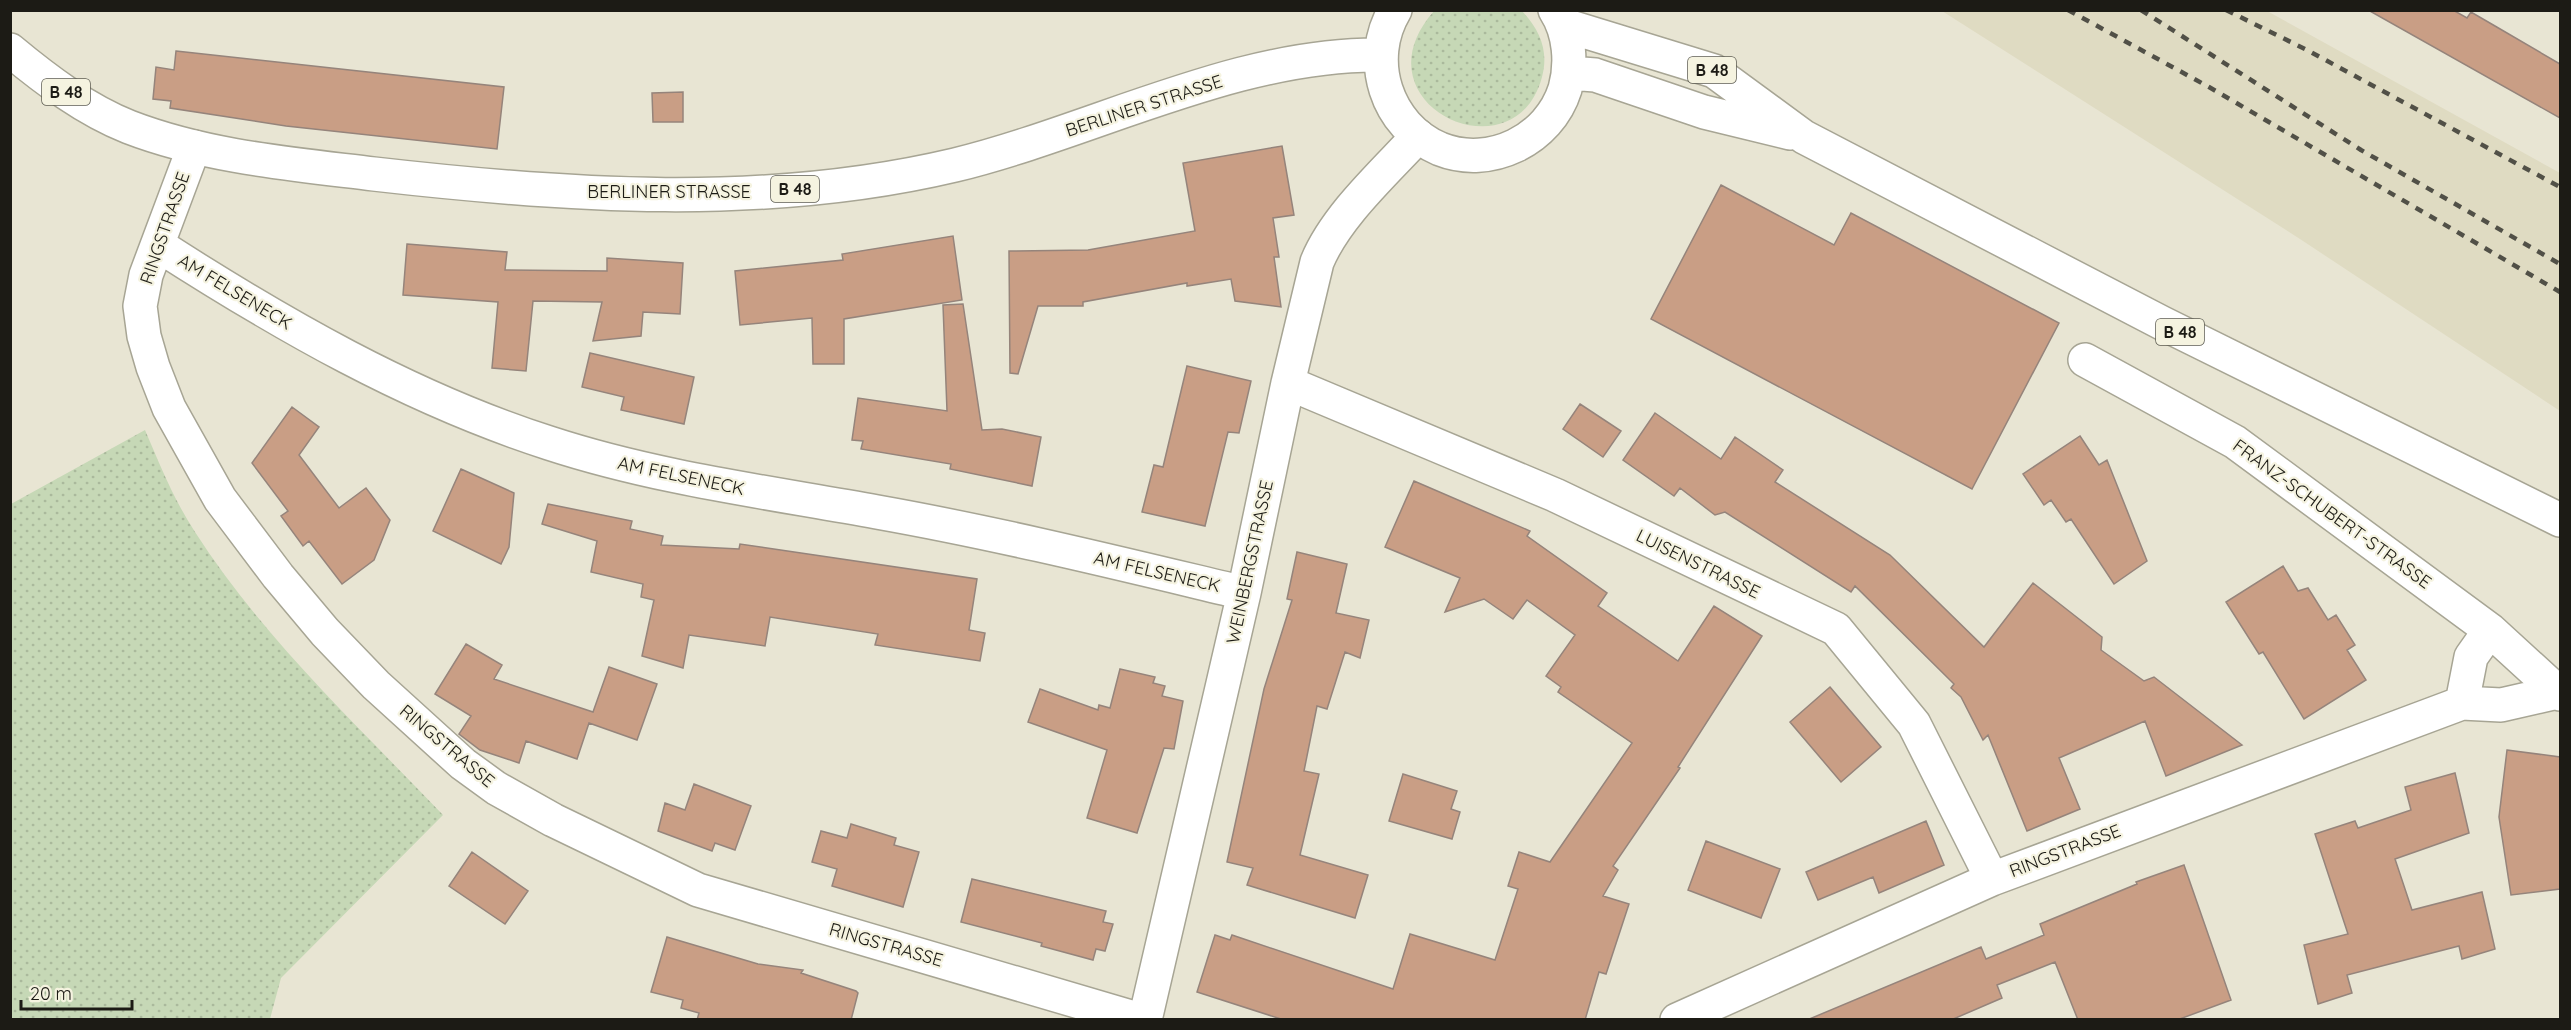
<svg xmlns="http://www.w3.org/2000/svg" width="2571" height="1030" viewBox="0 0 2571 1030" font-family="Quicksand,sans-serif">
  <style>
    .built { fill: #dfdbc2 }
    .grass { fill: url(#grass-dots) }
    .building { fill: #c99e85; stroke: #95847b; stroke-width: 1.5 }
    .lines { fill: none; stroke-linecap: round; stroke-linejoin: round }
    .street-casing { stroke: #a7a594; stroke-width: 36 }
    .primary-casing { stroke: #a7a594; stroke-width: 36 }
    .street { stroke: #fff; stroke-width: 33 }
    .primary { stroke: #fff; stroke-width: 33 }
    .rail { stroke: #515047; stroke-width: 4.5; stroke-dasharray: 8 8; stroke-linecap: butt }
    .labels { text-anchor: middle; stroke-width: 4.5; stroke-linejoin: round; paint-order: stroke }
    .shield { fill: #f5f3e0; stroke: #5d5c52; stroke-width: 1.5 }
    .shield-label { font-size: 16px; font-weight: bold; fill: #1c1b15 }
    .street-label { font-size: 18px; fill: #1c1b15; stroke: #f5f3e0 }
  </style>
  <defs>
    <pattern id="grass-dots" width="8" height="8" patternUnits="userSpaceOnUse" patternTransform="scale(1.5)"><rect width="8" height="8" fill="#c6d8b6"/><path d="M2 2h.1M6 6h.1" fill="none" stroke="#aab99c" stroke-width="1.8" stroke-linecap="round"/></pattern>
  </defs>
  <rect width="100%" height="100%" fill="#e8e5d3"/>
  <path class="built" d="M 1942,11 L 2267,11 L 2560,173 L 2560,411 L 2300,239 Z"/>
  <path class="grass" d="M 1434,11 L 1522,11 C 1540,30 1549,51 1542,77 C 1515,180 1352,104 1434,11 Z
    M 145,430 C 160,465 174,500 195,532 C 263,638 357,725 443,815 L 281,978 L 270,1019 L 11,1019 L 11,504 Z"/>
  <path class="building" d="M 2368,10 L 2453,10 L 2467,18 L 2471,12 L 2495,26 L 2560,64 L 2560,118 Z
    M 176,51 L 504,87 L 497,149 L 286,126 L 170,108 L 171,101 L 153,99 L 156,67 L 174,70 Z
    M 683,92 L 683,122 L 653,122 L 652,93 Z
    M 1282,146 L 1294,215 L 1273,218 L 1279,257 L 1274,257 L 1281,307 L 1235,301 L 1231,279 L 1187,286 L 1187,283 L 1083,302 L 1083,306 L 1038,306 L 1018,374 L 1010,373 L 1009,251 L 1088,250 L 1195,231 L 1183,163 Z
    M 1721,185 L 1834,245 L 1851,213 L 2059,323 L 1972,489 L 1651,319 Z
    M 953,236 L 962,300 L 844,319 L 844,364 L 813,364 L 812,318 L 740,325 L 735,271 L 843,260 L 842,254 Z
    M 407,244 L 507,252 L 505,270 L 607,271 L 607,258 L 683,263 L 680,314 L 643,312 L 641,336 L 593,341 L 602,302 L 533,301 L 526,371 L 492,368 L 498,302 L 403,295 Z
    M 963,304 L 982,430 L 1002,429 L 1041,437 L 1032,486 L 950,469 L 951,464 L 861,449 L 863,441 L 852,440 L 858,398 L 947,411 L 943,305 Z
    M 590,353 L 694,377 L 684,424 L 621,410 L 624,397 L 582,387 Z
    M 1187,366 L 1251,381 L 1239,433 L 1228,432 L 1205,526 L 1142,512 L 1154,465 L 1163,467 Z
    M 1580,404 L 1621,431 L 1603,457 L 1563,429 Z
    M 292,407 L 319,427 L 299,455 L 339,508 L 366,488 L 390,520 L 374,560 L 342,584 L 309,541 L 303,546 L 281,516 L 288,511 L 252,463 Z
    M 1655,413 L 1721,459 L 1735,437 L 1783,470 L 1775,482 L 1890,555 L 1984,647 L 2033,583 L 2102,637 L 2101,650 L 2144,681 L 2154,677 L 2242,745 L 2166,776 L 2145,721 L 2059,758 L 2080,809 L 2027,831 L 1988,735 L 1983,740 L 1961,697 L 1951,688 L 1954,684 L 1855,586 L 1851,592 L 1725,512 L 1715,515 L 1680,488 L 1674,496 L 1623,460 Z
    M 2080,436 L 2099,465 L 2107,460 L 2147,561 L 2114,584 L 2071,519 L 2066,522 L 2051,500 L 2044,505 L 2023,474 Z
    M 461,469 L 514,493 L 509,547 L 501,564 L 433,531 Z
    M 1414,481 L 1530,531 L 1527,536 L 1607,593 L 1598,606 L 1678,661 L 1714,606 L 1762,636 L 1678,767 L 1680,768 L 1613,866 L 1618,870 L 1603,896 L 1629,904 L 1606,974 L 1599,972 L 1585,1020 L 1284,1020 L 1197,992 L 1215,935 L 1230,940 L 1232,935 L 1393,989 L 1410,934 L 1495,960 L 1518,889 L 1508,886 L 1519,852 L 1550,862 L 1632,743 L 1558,692 L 1561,687 L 1546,676 L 1575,635 L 1527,600 L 1513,619 L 1484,599 L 1445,612 L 1460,578 L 1385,547 Z
    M 548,504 L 632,521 L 630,529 L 663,536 L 661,545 L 739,549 L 740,544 L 977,579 L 969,630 L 985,633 L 980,661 L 875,645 L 878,634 L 770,617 L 765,646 L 689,635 L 683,668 L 642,656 L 654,600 L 641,597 L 643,584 L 591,572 L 597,541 L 542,524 Z
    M 1297,552 L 1347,564 L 1336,613 L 1369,620 L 1360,658 L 1345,652 L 1327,709 L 1317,706 L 1304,771 L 1319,774 L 1300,855 L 1368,875 L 1355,918 L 1247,885 L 1253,868 L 1227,862 L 1264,689 L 1292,600 L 1287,599 Z
    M 2283,566 L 2298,591 L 2308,588 L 2328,620 L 2336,615 L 2355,645 L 2347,650 L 2366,680 L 2304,719 L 2263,652 L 2259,654 L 2226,602 Z
    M 466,644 L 502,665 L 494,679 L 593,712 L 609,667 L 657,684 L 637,740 L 589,723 L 577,759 L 526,741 L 519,763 L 480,750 L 459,734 L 471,716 L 435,694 Z
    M 1120,669 L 1155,677 L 1153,683 L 1165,686 L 1162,696 L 1183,701 L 1174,749 L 1164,748 L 1137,833 L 1087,818 L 1107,750 L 1028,722 L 1040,689 L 1098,710 L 1099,705 L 1110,708 Z
    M 1830,687 L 1881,747 L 1841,782 L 1790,722 Z
    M 2507,750 L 2560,757 L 2560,889 L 2511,895 L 2499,817 Z
    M 2455,773 L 2469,833 L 2395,859 L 2412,910 L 2482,892 L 2495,949 L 2462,959 L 2459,946 L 2347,975 L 2352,993 L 2318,1004 L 2304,945 L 2348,934 L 2315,834 L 2355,821 L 2358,828 L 2411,810 L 2405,787 Z
    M 1403,774 L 1457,791 L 1451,809 L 1460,812 L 1452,839 L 1389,821 Z
    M 694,784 L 751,806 L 735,850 L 715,843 L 712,851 L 658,831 L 665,803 L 685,810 Z
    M 1926,821 L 1944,865 L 1879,893 L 1873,877 L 1818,900 L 1806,872 Z
    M 851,824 L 896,838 L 894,845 L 919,852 L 903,907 L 832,886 L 837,869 L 812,862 L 821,831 L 847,838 Z
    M 1706,841 L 1780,869 L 1761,918 L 1688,890 Z
    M 472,852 L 528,891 L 505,924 L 449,886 Z
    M 2184,865 L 2231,1000 L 2177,1020 L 2078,1020 L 2055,962 L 1997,985 L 2002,998 L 1951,1020 L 1807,1020 L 1981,947 L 1986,959 L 2044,935 L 2040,924 L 2137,884 L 2136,882 Z
    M 972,879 L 1106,911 L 1103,922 L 1113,924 L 1105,951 L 1096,949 L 1093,960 L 1041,946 L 1042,943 L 961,922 Z
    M 667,937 L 758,964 L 803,970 L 801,973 L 856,991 L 858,993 L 851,1020 L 697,1020 L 699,1013 L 681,1008 L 683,1000 L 651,992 Z"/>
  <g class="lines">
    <g class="street-casing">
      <path id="street" d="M 194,147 L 146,275 L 140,306 L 144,336 L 153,367 L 169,408 L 220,499 L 278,576 L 325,632 L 376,685 L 463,764 L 496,788 L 553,820 L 698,890 L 1141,1020
        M 158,245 C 281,324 409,398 549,443 C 656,478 767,492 877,512 C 1001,534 1122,564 1244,593
        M 2085,360 L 2235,442 L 2490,630 L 2560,694
        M 1288,383 L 1555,495 L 1836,629 L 1914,724 L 1992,879
        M 2490,630 L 2471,657 L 2462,703 L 2501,705 L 2558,692
        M 1145,1020 L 1244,593 L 1288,383 L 1317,262 C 1336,216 1384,173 1418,136
        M 1677,1020 L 1992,879 L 2462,703"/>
    </g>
    <g class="primary-casing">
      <path id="primary" d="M 1395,10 C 1365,60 1386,126 1440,149 C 1490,169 1549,140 1565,89 C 1572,64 1570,33 1555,10
        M 1564,25 L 1714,71 L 1804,137 L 2162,323 L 2560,520
        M 10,50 C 46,80 86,110 129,127 C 207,157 292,164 374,174 C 566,196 765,210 955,165 C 1094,131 1237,53 1381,55
        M 1570,73 L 1595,75 L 1704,112 L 1790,133"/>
    </g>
    <use href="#street" class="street"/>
    <use href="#primary" class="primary"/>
    <path class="rail" d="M 2068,10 L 2209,87 L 2560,292
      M 2141,10 L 2361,150 L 2560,264
      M 2226,10 L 2307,50 L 2560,187"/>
  </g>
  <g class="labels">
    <g class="shield">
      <rect x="1688" y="57" width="48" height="26" rx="4.5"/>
      <rect x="42" y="79" width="48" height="26" rx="4.5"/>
      <rect x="771" y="176" width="48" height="26" rx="4.5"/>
      <rect x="2156" y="319" width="48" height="26" rx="4.5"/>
    </g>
    <g class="shield-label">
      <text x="1712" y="76">B 48</text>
      <text x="66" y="98">B 48</text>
      <text x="795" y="195">B 48</text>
      <text x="2180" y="338">B 48</text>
    </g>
    <g class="street-label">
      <text transform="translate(1144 106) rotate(-18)" y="6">BERLINER STRASSE</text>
      <text x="669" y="198">BERLINER STRASSE</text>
      <text transform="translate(165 228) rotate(-71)" y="6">RINGSTRASSE</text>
      <text transform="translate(235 292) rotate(31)" y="6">AM FELSENECK</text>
      <text transform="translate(681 476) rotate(12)" y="6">AM FELSENECK</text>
      <text transform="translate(2332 514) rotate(36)" y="6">FRANZ-SCHUBERT-STRASSE</text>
      <text transform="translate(1250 562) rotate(-78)" y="6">WEINBERGSTRASSE</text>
      <text transform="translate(1698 564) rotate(26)" y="6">LUISENSTRASSE</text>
      <text transform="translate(1157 572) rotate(13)" y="6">AM FELSENECK</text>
      <text transform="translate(447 746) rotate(40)" y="6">RINGSTRASSE</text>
      <text transform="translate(2065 851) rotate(-21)" y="6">RINGSTRASSE</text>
      <text transform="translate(886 945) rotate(16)" y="6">RINGSTRASSE</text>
    </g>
  </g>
  <rect width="2571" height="1030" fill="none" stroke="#1c1b15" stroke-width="24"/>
  <path d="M21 1000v9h111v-9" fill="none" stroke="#1c1b15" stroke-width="3"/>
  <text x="30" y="1000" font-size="18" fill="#1c1b15" stroke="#f5f3e0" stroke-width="4.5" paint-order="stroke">20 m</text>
</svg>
